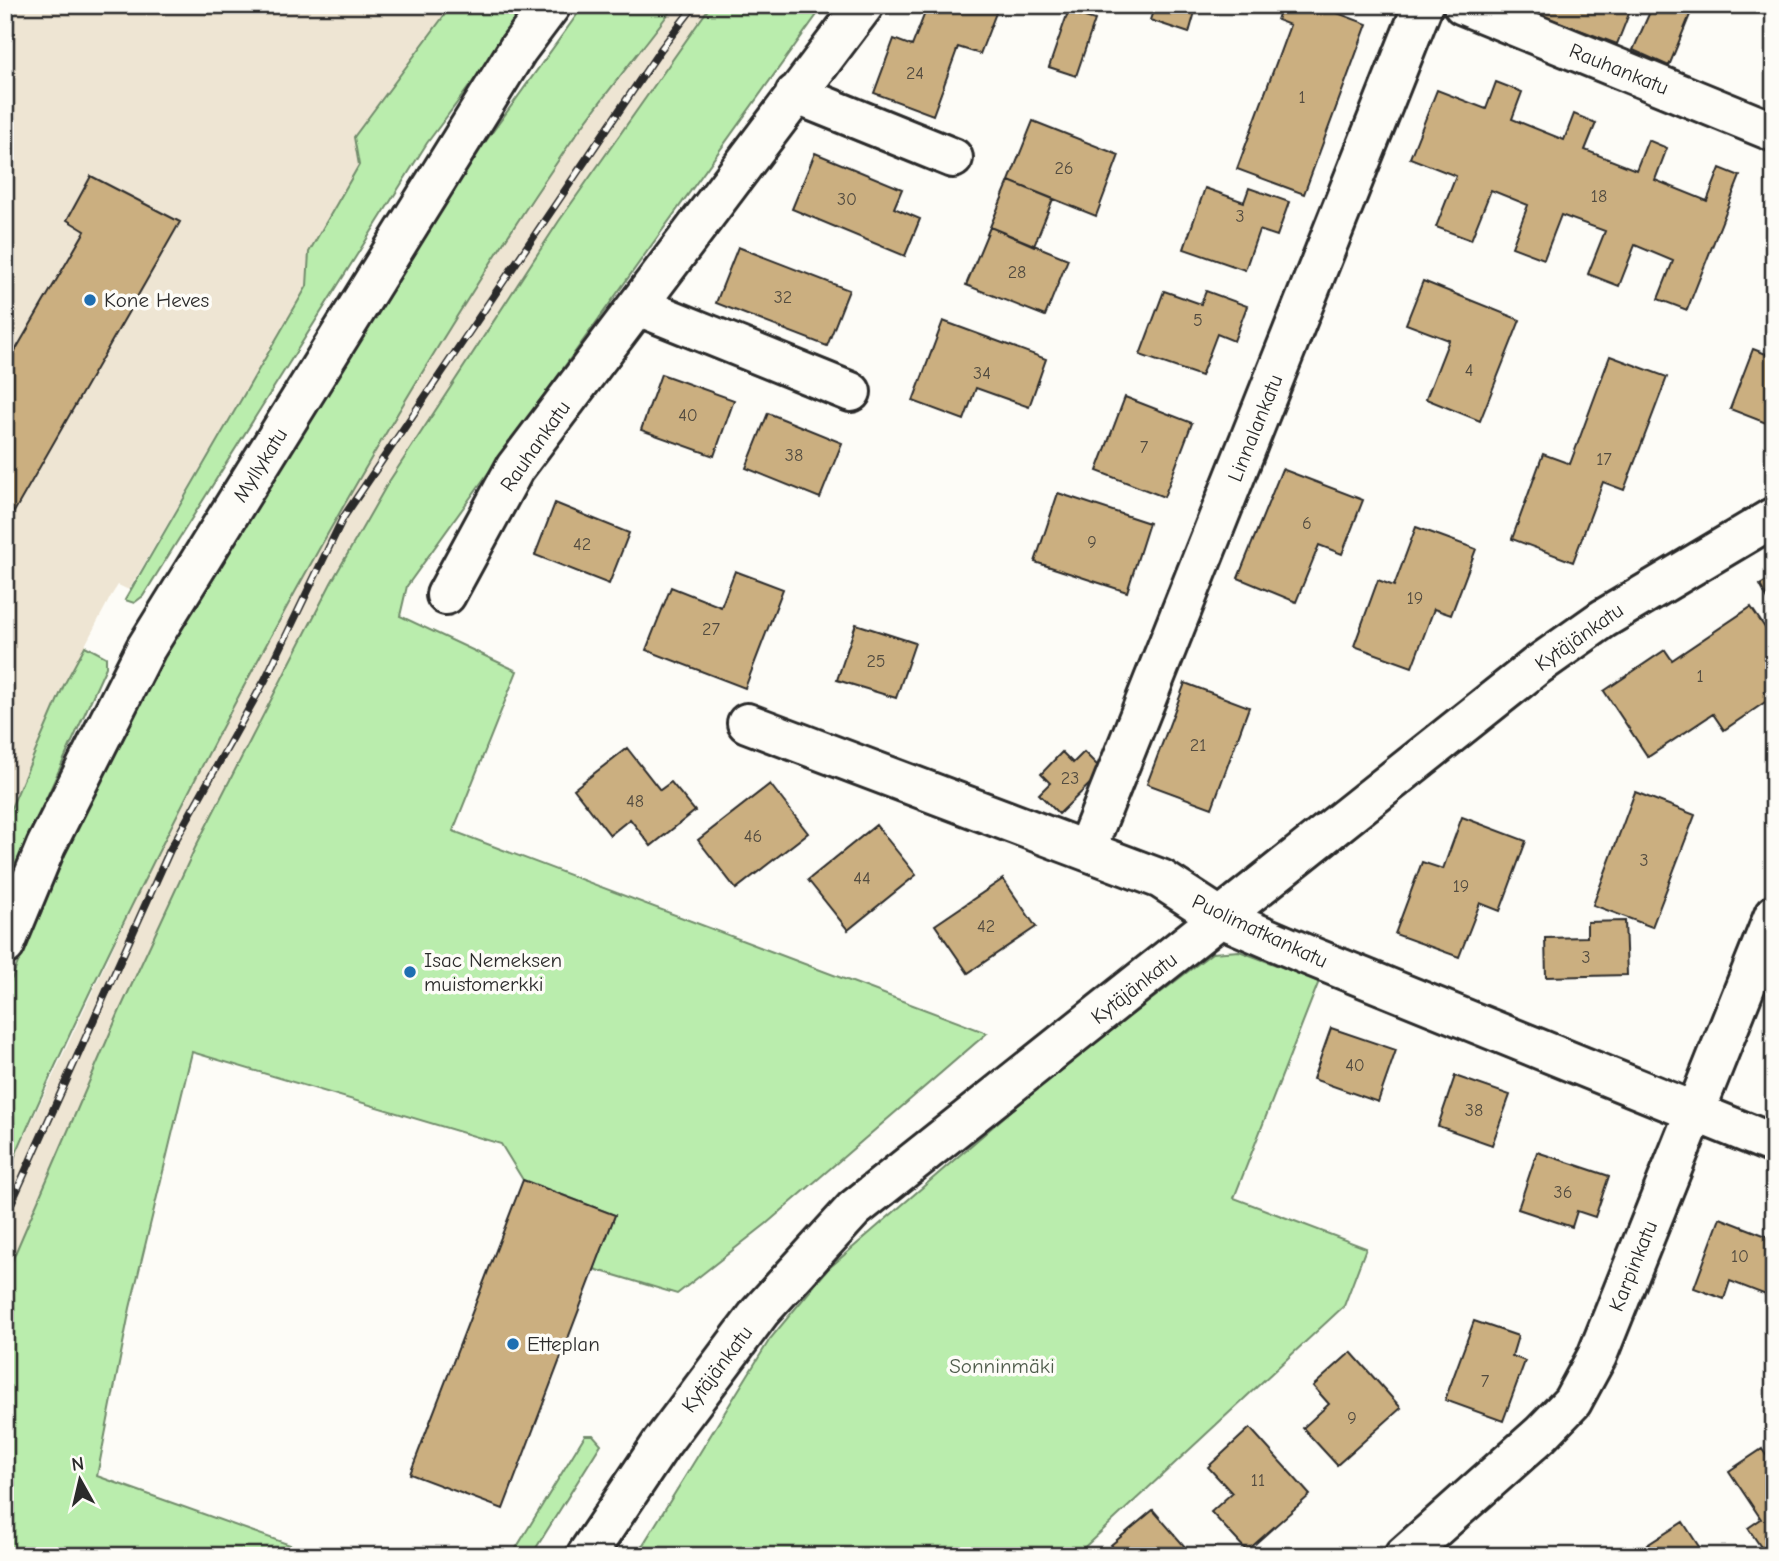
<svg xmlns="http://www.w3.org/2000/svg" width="1779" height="1561" viewBox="0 0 1779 1561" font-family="'Comic Neue',sans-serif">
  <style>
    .built { fill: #eee5d3 }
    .green { fill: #baedad; stroke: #728c6c; stroke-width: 2 }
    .building { fill: #cbaf80; stroke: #2b2b2b; stroke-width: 2 }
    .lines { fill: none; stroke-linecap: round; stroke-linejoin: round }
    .minor-casing { stroke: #2b2b2b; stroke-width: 44 }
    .minor { stroke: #fdfcf7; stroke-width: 38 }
    .rail-casing { stroke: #2b2b2b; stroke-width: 8 }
    .rail { stroke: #fdfcf7; stroke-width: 5; stroke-dasharray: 16; stroke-linecap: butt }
    .poi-dot { fill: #1f6fb2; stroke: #fdfcf7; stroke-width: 2.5 }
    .labels { text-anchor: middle; stroke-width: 7; stroke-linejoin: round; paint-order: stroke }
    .number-label { font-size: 18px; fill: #534c40 }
    .street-label { font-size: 21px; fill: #2b2b2b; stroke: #fdfcf7 }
    .poi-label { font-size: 21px; fill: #2b2b2b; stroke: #fdfcf7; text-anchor: start }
    .park-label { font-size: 21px; fill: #4f5c4c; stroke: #fdfcf7 }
  </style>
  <rect width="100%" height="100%" fill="#fdfcf7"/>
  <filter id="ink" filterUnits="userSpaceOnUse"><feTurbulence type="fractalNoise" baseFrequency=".0143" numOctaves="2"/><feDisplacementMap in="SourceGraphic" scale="14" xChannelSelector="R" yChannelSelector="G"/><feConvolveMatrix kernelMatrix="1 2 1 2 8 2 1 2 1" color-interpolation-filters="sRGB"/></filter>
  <g filter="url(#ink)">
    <path class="built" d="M 5,5 L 452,5 L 354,136 L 359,165 L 310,251 L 307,286 L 129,590 L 118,585 L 111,596 L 64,685 L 5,823 Z
      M 675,5 L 711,5 L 559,221 L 388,483 L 331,583 L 195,848 L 120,1010 L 5,1277 L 5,1179 L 152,864 L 284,609 L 365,465 L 463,304 L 570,143 Z"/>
    <path class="green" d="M 452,5 L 530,5 L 427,143 L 143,596 L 134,603 L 125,600 L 307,286 L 309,252 L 359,165 L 354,137 Z
      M 584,5 L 675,5 C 640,52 601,98 568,146 C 438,336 324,533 217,737 C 142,882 69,1029 5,1179 L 5,996 L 58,860 L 200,588 L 426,224 Z
      M 711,5 L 824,5 L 407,586 L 400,616 L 517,671 L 453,831 L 987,1033 L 766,1224 L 677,1294 L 594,1269 L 615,1215 L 523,1180 L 501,1144 L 192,1052 L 130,1308 L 97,1476 L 321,1556 L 5,1556 L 5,1277 L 120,1010 L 195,848 L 331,583 L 388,483 L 559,221 Z
      M 85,646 L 106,657 L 106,667 L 5,889 L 5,822 L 64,685 Z
      M 1239,951 L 1319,981 L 1234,1198 L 1366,1248 L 1344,1306 L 1075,1556 L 636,1556 L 770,1339 L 828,1269 L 1042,1084 L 1212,953 Z
      M 585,1435 L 593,1435 L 601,1444 L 531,1556 L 518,1556 L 515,1550 Z"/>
    <path class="building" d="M 928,5 L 999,5 L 980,54 L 958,47 L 933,115 L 874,93 L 894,39 L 912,46 Z
      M 1155,5 L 1197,5 L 1189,33 L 1150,20 Z
      M 1282,5 L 1316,5 L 1367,24 L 1304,194 L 1237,169 L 1290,25 L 1277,20 Z
      M 1538,5 L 1614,5 L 1630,11 L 1617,44 L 1535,13 Z
      M 1653,5 L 1694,5 L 1669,66 L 1633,50 Z
      M 1741,5 L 1774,5 L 1774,18 Z
      M 1068,12 L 1095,20 L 1076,76 L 1049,67 Z
      M 1496,82 L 1522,92 L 1512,119 L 1564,140 L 1574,114 L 1596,123 L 1585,150 L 1636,170 L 1648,140 L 1667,148 L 1655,180 L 1707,201 L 1720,168 L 1740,176 L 1687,310 L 1658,299 L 1673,261 L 1635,245 L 1619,286 L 1588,274 L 1605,231 L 1561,215 L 1544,259 L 1512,247 L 1528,205 L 1491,190 L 1471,240 L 1436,227 L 1456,176 L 1410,158 L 1437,90 L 1486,109 Z
      M 1033,121 L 1119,155 L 1096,216 L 1009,181 Z
      M 815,153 L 902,189 L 894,208 L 920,219 L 905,256 L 792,209 Z
      M 91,176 L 180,222 L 14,512 L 5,507 L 5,368 L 85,231 L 67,220 Z
      M 1009,181 L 1053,199 L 1034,246 L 990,227 Z
      M 1205,188 L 1244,202 L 1249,188 L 1289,202 L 1277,236 L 1259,230 L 1245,270 L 1184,249 Z
      M 990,227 L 1068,259 L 1045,316 L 966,285 Z
      M 738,247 L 849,290 L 827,346 L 716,303 Z
      M 1423,281 L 1520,320 L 1480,421 L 1426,399 L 1449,340 L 1406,324 Z
      M 1164,291 L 1201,304 L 1206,291 L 1247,306 L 1234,341 L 1217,334 L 1201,376 L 1140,355 Z
      M 943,321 L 1046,359 L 1029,407 L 976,388 L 964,420 L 913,401 Z
      M 1753,349 L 1774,357 L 1774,426 L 1730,409 Z
      M 1610,356 L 1667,377 L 1624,490 L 1603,482 L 1573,562 L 1512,539 L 1543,454 L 1570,464 Z
      M 661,374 L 734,400 L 714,456 L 641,430 Z
      M 1125,397 L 1192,423 L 1164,497 L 1097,471 Z
      M 768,413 L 842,443 L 820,498 L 746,468 Z
      M 1282,469 L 1363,500 L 1342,554 L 1319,545 L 1296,602 L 1238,578 Z
      M 1058,493 L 1149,523 L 1127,592 L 1035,562 Z
      M 555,503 L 629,533 L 609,584 L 535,555 Z
      M 1416,527 L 1476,549 L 1451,615 L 1434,609 L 1412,667 L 1354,646 L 1378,580 L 1394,586 Z
      M 735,571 L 783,589 L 745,688 L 646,650 L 671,587 L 721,607 Z
      M 1774,577 L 1774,611 L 1760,585 Z
      M 1751,607 L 1774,641 L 1774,696 L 1724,730 L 1713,714 L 1648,757 L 1604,691 L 1665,650 L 1672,660 Z
      M 856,624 L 915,643 L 896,698 L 837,680 Z
      M 1185,683 L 1249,707 L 1212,808 L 1147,784 Z
      M 627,748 L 660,790 L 671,782 L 695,811 L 651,846 L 630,819 L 610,835 L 574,789 Z
      M 1062,752 L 1073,763 L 1084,752 L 1103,771 L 1059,814 L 1039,794 L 1050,783 L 1041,774 Z
      M 770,784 L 808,833 L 736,889 L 698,840 Z
      M 1635,792 L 1695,815 L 1652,927 L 1593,905 Z
      M 1462,817 L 1526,841 L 1500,911 L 1480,903 L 1459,957 L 1395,934 L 1422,862 L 1443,869 Z
      M 876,825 L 916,875 L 848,930 L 808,880 Z
      M 1003,879 L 1036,927 L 968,973 L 935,925 Z
      M 1625,921 L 1627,975 L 1546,977 L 1545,938 L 1587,937 L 1587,922 Z
      M 1331,1028 L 1396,1050 L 1378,1102 L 1313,1079 Z
      M 1455,1076 L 1510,1095 L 1492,1145 L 1438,1126 Z
      M 1537,1152 L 1609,1176 L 1595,1217 L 1577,1211 L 1572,1227 L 1518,1209 Z
      M 523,1180 L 615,1215 L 503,1509 L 410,1474 Z
      M 1720,1218 L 1774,1239 L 1774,1273 L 1766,1295 L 1730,1281 L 1724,1299 L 1694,1288 Z
      M 1474,1321 L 1518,1336 L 1512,1356 L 1525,1361 L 1503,1421 L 1445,1400 Z
      M 1351,1352 L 1401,1408 L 1337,1465 L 1303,1428 L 1329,1404 L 1313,1386 Z
      M 1250,1428 L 1310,1495 L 1247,1551 L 1211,1512 L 1232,1493 L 1208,1467 Z
      M 1762,1449 L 1774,1467 L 1774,1556 L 1767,1556 L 1748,1528 L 1761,1519 L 1729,1471 Z
      M 1153,1510 L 1193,1556 L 1120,1556 L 1111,1545 Z
      M 1683,1522 L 1705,1556 L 1630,1556 Z"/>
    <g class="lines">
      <g class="minor-casing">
        <path id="minor" d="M 1463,5 L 1774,132
          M 795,94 L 953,158
          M 638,306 L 851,392
          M 446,595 L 515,468 L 864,5
          M 747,723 L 1161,879 L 1221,918 L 1305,954 L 1774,1144
          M 1086,850 L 1423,5
          M 5,945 L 46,846 L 146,648 L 518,49 L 551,5
          M 586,1556 L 661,1444 L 760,1312 L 854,1209 L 1535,667 L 1603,619 L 1774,517
          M 1404,1556 L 1541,1434 L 1572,1402 L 1597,1356 L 1774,915"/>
      </g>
      <use href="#minor" class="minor"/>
      <g class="rail-casing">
        <path id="rail" d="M 5,1217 L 170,850 L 265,680 L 343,518 L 661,49 L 695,5"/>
      </g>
      <use href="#rail" class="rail"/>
    </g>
  </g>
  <g class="poi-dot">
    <circle cx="90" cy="300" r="7"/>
    <circle cx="410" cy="972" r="7"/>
    <circle cx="513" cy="1344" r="7"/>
  </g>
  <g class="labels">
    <g class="number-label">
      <text x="915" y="79">24</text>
      <text x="1302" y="103">1</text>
      <text x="1064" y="174">26</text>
      <text x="1599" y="202">18</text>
      <text x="847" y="205">30</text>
      <text x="1240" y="222">3</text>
      <text x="1017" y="278">28</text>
      <text x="783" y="303">32</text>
      <text x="1198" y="326">5</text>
      <text x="1469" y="376">4</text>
      <text x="982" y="379">34</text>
      <text x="688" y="421">40</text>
      <text x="1144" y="453">7</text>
      <text x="794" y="461">38</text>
      <text x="1604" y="465">17</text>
      <text x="1307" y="529">6</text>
      <text x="1092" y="548">9</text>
      <text x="582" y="550">42</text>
      <text x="1415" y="604">19</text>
      <text x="711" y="635">27</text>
      <text x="876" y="667">25</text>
      <text x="1700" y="682">1</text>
      <text x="1198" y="751">21</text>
      <text x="1070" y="784">23</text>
      <text x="635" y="807">48</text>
      <text x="753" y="842">46</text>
      <text x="1644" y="866">3</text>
      <text x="862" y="884">44</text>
      <text x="1461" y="892">19</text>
      <text x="986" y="932">42</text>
      <text x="1586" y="963">3</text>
      <text x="1355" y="1071">40</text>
      <text x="1474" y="1116">38</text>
      <text x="1563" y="1198">36</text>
      <text x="1740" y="1262">10</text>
      <text x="1485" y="1387">7</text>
      <text x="1352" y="1424">9</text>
      <text x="1258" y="1486">11</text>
    </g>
    <g class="street-label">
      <text transform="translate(1619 69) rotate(22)" y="7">Rauhankatu</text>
      <text transform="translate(1255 428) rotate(-68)" y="7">Linnalankatu</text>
      <text transform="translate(535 446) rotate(-55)" y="7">Rauhankatu</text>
      <text transform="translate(260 465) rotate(-58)" y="7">Myllykatu</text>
      <text transform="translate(1579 637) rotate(-35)" y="7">Kytäjänkatu</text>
      <text transform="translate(1260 931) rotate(25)" y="7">Puolimatkankatu</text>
      <text transform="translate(1134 988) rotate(-38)" y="7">Kytäjänkatu</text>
      <text transform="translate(1633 1266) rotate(-68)" y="7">Karpinkatu</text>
      <text transform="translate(717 1369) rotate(-53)" y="7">Kytäjänkatu</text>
    </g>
    <g class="poi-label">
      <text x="104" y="307">Kone Heves</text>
      <text x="424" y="967">Isac Nemeksen<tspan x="424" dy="24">muistomerkki</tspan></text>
      <text x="527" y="1351">Etteplan</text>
    </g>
    <g class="park-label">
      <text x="1002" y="1373">Sonninmäki</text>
    </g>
  </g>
  <rect width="1779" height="1561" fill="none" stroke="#fdfcf7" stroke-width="28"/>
  <rect x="14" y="14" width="1751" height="1533" fill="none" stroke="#2b2b2b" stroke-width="2.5" filter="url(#ink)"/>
  <g transform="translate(80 1480) rotate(352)" stroke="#fdfcf7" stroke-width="5" paint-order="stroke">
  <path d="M0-5L12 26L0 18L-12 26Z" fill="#2b2b2b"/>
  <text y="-10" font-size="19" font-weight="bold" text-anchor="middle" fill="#2b2b2b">N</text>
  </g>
</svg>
